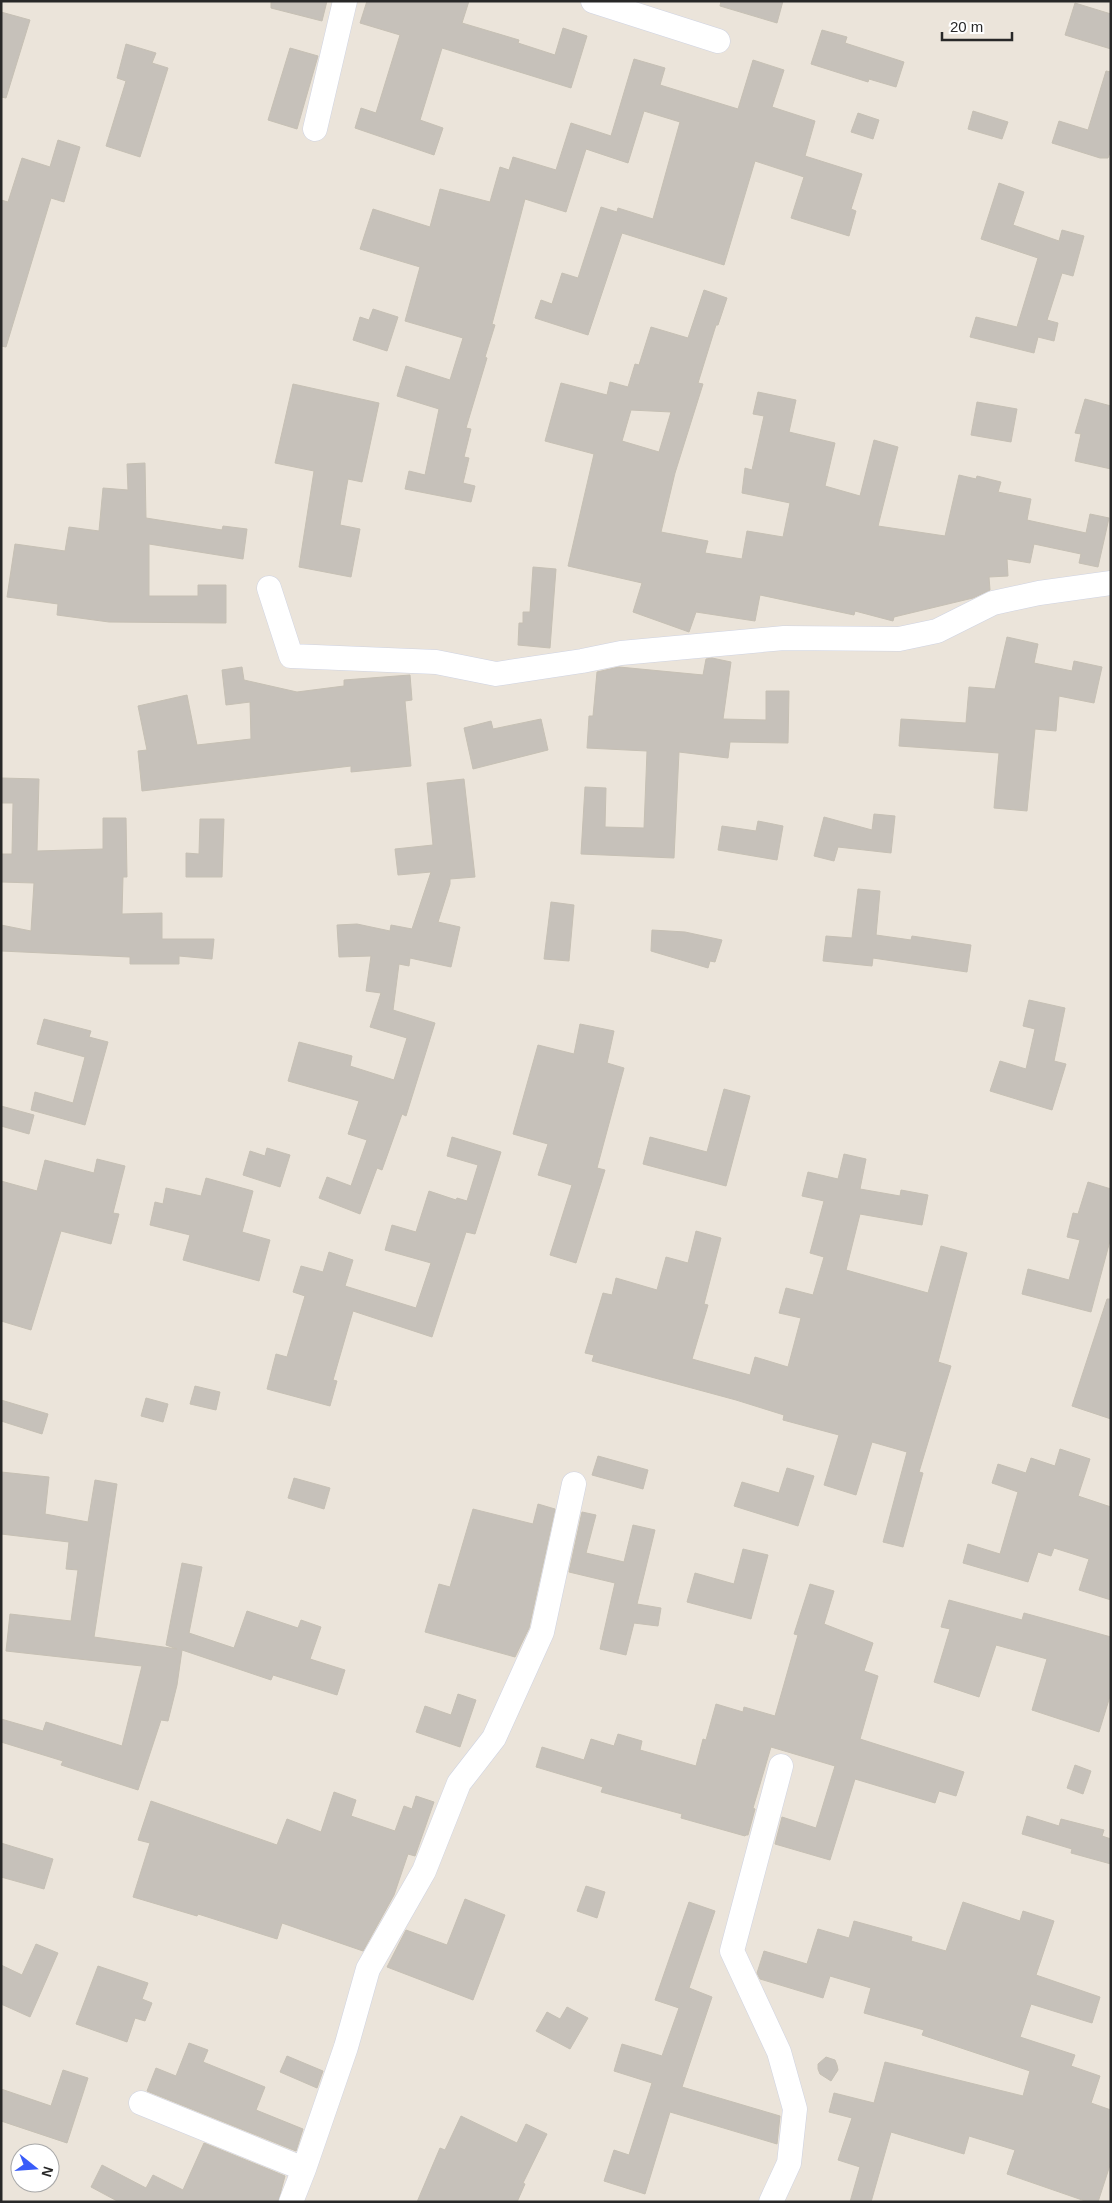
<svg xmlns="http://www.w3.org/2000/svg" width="1112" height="2203" viewBox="0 0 1112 2203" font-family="Arial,sans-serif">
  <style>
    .building { fill: #c6c1ba; stroke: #c6c0b4; fill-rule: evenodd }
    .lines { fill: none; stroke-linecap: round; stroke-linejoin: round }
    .minor-casing { stroke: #cfd3e2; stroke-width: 25 }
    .minor { stroke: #fff; stroke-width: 24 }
  </style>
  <rect width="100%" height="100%" fill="#ebe4da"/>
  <path class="building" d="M 271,1 L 327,1 L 322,21 L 271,8 Z
    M 367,1 L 469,1 L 462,23 L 519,40 L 518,43 L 555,55 L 563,28 L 587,36 L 571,88 L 442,48 L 420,120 L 443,128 L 434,155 L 355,128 L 361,108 L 376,113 L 400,35 L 360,23 Z
    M 721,1 L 783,1 L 777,23 L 720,6 Z
    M 1075,3 L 1111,14 L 1111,49 L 1065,35 Z
    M 1,12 L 30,20 L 6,98 L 1,97 Z
    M 822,30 L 847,37 L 845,43 L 904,62 L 896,87 L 869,79 L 868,82 L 811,64 Z
    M 126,44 L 156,53 L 152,63 L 168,68 L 140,157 L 106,146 L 126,81 L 117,78 Z
    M 290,48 L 318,56 L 297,129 L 268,120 Z
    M 634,59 L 665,68 L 660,85 L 738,109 L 753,60 L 784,70 L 772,107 L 815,121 L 805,156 L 862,174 L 851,209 L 856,211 L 849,236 L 791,218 L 804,177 L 755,161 L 724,265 L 622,233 L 588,335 L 535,318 L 541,300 L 552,304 L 562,273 L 578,278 L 601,207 L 617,212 L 618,208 L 653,219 L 680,122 L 644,111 L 628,163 L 586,149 L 566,212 L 525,199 L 492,324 L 495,325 L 485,357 L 487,358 L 466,428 L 471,429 L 464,457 L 469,458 L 463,483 L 475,486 L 471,502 L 405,489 L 409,471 L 425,475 L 439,409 L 397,396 L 406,366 L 450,380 L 463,338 L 405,321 L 420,267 L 360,249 L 373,209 L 430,227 L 440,189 L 490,202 L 500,167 L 509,170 L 513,157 L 556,170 L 571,123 L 611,136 Z
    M 1106,71 L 1111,72 L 1111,150 L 1108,158 L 1100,158 L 1052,143 L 1059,121 L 1088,130 Z
    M 973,111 L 1008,122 L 1002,139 L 968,129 Z
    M 858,113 L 879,120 L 873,139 L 851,132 Z
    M 58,140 L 80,147 L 64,202 L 51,198 L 6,347 L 1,346 L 1,200 L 8,202 L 22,158 L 50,167 Z
    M 999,183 L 1024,192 L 1013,225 L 1059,241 L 1062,230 L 1084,236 L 1073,276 L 1062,273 L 1047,320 L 1058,323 L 1054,341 L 1038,337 L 1034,353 L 970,337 L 976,317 L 1017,327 L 1038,258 L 981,239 Z
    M 704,290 L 727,298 L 718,325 L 716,325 L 698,383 L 703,384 L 675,473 L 661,532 L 708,541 L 705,553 L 742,559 L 747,531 L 783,537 L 790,503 L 742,493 L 745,468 L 752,470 L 764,416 L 753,414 L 758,392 L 796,400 L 789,432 L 835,443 L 825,486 L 860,496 L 874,440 L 898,447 L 878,526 L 945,536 L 959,475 L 976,479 L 977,476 L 1001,482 L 998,492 L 1031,499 L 1027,520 L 1086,533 L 1090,514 L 1109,518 L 1098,567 L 1079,563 L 1081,554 L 1034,544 L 1030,563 L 1007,559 L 1008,576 L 989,577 L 990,590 L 973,598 L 894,617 L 893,621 L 855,611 L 854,615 L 760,595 L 755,621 L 696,612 L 689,632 L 633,612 L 642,583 L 568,566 L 594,454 L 545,441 L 561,383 L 607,395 L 610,382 L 628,387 L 635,364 L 639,365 L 651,327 L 688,338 ZM 631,410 L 671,412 L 659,452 L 622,441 Z
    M 373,309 L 398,317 L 387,351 L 353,340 L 360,317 L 369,320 Z
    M 293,384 L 379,403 L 362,482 L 348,479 L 340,525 L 360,529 L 351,577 L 299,567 L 314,471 L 275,463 Z
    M 1085,399 L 1111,406 L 1111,469 L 1075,461 L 1081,434 L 1075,433 Z
    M 977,402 L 1017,409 L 1011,442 L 971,435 Z
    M 145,463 L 146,518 L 222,530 L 223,526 L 247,529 L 243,559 L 149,544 L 149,596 L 198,596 L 198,585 L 226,585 L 226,623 L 109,622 L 57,615 L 58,604 L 7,597 L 15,544 L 65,551 L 69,527 L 99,531 L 103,488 L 128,490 L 127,464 Z
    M 533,567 L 556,569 L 550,648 L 518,645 L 519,623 L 523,623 L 523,612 L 530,612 Z
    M 1007,637 L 1038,644 L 1034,663 L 1072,671 L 1074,661 L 1102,667 L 1094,703 L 1059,696 L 1056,731 L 1035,729 L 1027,811 L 994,808 L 999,753 L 899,746 L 901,719 L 966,723 L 969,687 L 995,689 Z
    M 712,658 L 731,662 L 723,719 L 766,720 L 766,691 L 789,691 L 788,743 L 730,742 L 728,758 L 679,752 L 674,858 L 581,854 L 585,787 L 606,788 L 605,827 L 644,828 L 647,751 L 587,748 L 589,716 L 593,716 L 597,672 L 619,667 L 703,675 L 706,659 Z
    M 242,667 L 244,680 L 297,692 L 344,686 L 344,680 L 410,675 L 412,700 L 405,701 L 411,766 L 351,772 L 351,766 L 142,791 L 138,751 L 147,750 L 138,706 L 187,695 L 197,745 L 251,739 L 250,702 L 226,705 L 222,670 Z
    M 541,719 L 548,750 L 473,769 L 464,728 L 491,721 L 493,729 Z
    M 1,778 L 39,779 L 37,851 L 103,849 L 103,818 L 126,818 L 127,877 L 123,877 L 122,914 L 162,913 L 162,939 L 214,939 L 212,959 L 179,956 L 179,964 L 130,964 L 130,957 L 1,951 L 1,925 L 31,931 L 34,883 L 1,882 L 1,854 L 12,854 L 13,803 L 1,803 Z
    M 464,779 L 475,877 L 450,879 L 450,884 L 438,922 L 460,927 L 451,967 L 410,958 L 409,966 L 399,964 L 393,1010 L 435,1023 L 406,1116 L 402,1114 L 382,1170 L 377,1168 L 360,1214 L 319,1198 L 327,1177 L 351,1186 L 367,1140 L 348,1134 L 359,1101 L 288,1081 L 299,1042 L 352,1056 L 350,1066 L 394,1080 L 407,1038 L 370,1027 L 381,993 L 366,991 L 371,956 L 339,957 L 337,925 L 357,924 L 390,931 L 391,925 L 412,929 L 431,872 L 398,875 L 395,849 L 433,845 L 427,783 Z
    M 874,814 L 895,816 L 891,853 L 838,847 L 834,861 L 814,856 L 824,817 L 872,830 Z
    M 200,819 L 224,819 L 222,877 L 186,877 L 186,853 L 199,854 Z
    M 758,821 L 783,826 L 777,860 L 718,850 L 722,826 L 756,831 Z
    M 858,889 L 880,891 L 876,935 L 911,940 L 912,936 L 971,945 L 967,972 L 873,958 L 872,966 L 823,961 L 826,936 L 852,938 Z
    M 551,902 L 574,905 L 569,961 L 544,959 Z
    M 652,930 L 685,932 L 722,940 L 715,962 L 710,961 L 708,968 L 651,951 Z
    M 1029,1000 L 1065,1008 L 1054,1061 L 1066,1064 L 1052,1110 L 990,1091 L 1000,1061 L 1026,1069 L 1035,1029 L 1023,1026 Z
    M 44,1019 L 91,1031 L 89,1037 L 108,1042 L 85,1125 L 31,1110 L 35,1092 L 73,1103 L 85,1057 L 37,1044 Z
    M 580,1024 L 614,1031 L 607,1063 L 624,1068 L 597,1168 L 605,1170 L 576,1263 L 550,1255 L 572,1185 L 538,1175 L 548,1144 L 513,1134 L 538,1045 L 574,1054 Z
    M 724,1089 L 750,1096 L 726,1186 L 643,1164 L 650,1137 L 707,1152 Z
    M 1,1106 L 34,1115 L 29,1134 L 1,1126 Z
    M 452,1137 L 501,1152 L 475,1234 L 466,1232 L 432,1337 L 353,1311 L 333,1380 L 337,1381 L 330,1406 L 267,1389 L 276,1354 L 287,1357 L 305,1296 L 293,1292 L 301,1266 L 323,1272 L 329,1252 L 353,1260 L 345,1286 L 416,1308 L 431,1263 L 385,1250 L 392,1225 L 416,1232 L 429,1191 L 456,1200 L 457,1198 L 467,1201 L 478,1165 L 447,1156 Z
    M 267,1148 L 290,1155 L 280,1187 L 243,1175 L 250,1151 L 265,1156 Z
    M 844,1154 L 866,1159 L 860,1189 L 900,1196 L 901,1190 L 928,1195 L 922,1225 L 860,1214 L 846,1270 L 928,1293 L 941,1246 L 967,1253 L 938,1362 L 951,1366 L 919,1472 L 923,1473 L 903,1547 L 883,1542 L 907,1452 L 872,1442 L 856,1495 L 824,1485 L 839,1435 L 783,1420 L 784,1415 L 736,1400 L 592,1361 L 594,1355 L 585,1353 L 603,1293 L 612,1295 L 616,1278 L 657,1290 L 666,1257 L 688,1263 L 696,1231 L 721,1238 L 704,1304 L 708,1305 L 692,1359 L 750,1375 L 755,1357 L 788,1367 L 801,1318 L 779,1313 L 786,1288 L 813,1295 L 824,1257 L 810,1253 L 824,1201 L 802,1196 L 808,1172 L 838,1179 Z
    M 97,1159 L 125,1166 L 113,1213 L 119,1214 L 111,1244 L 61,1231 L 31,1330 L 1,1321 L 1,1181 L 37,1191 L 45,1160 L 94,1173 Z
    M 206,1178 L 253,1191 L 242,1232 L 270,1240 L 259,1281 L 183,1260 L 190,1235 L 150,1225 L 155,1202 L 163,1204 L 166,1188 L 201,1196 Z
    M 1088,1182 L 1111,1189 L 1111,1237 L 1091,1312 L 1022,1294 L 1028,1269 L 1069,1280 L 1080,1240 L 1067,1237 L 1073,1213 L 1078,1214 Z
    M 1107,1299 L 1111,1299 L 1111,1419 L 1072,1406 Z
    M 195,1386 L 220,1392 L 216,1410 L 190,1404 Z
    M 146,1398 L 168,1404 L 163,1422 L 141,1416 Z
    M 1,1400 L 48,1414 L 42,1434 L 1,1421 Z
    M 1060,1449 L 1090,1459 L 1078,1496 L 1111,1507 L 1111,1600 L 1079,1590 L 1089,1559 L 1054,1548 L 1051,1556 L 1038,1552 L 1028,1582 L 963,1563 L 968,1544 L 1000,1554 L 1018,1492 L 992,1483 L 998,1464 L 1026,1473 L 1031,1458 L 1055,1466 Z
    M 598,1456 L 648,1470 L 643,1489 L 592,1475 Z
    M 787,1468 L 814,1476 L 798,1526 L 734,1506 L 742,1482 L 779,1493 Z
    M 1,1472 L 49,1477 L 45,1514 L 88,1522 L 95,1480 L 117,1484 L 94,1637 L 177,1649 L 166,1645 L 182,1563 L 202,1567 L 189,1633 L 234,1648 L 247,1611 L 298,1628 L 301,1620 L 321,1627 L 310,1659 L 345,1670 L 337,1695 L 273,1675 L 271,1680 L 182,1650 L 177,1685 L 168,1721 L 161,1720 L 138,1790 L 61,1765 L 63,1761 L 1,1742 L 1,1719 L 43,1731 L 46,1722 L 122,1746 L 142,1666 L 6,1651 L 10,1614 L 71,1621 L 78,1570 L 66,1569 L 69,1542 L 1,1534 Z
    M 294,1478 L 330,1488 L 324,1509 L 288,1498 Z
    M 538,1504 L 555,1509 L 529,1628 L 515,1657 L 425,1632 L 439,1584 L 450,1587 L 473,1509 L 533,1524 Z
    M 582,1512 L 596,1515 L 586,1553 L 624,1562 L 633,1525 L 655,1530 L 637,1604 L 661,1608 L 658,1626 L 634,1623 L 626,1655 L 600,1649 L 615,1583 L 569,1572 Z
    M 743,1549 L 768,1555 L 751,1619 L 687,1602 L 695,1573 L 734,1584 Z
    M 810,1584 L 834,1591 L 824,1624 L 873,1643 L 864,1671 L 878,1676 L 860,1739 L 964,1772 L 956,1796 L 939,1791 L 935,1803 L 855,1779 L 830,1860 L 775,1844 L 782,1817 L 816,1828 L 835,1766 L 771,1747 L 753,1808 L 755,1809 L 748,1835 L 746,1835 L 745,1836 L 681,1818 L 682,1814 L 601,1792 L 603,1787 L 536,1767 L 542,1747 L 584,1760 L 591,1739 L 614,1746 L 618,1734 L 642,1741 L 640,1750 L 696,1766 L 703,1739 L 706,1740 L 716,1704 L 743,1712 L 744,1707 L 775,1716 L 798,1635 L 794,1634 Z
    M 949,1600 L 1022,1620 L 1024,1613 L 1111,1637 L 1111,1693 L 1099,1732 L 1032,1710 L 1047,1659 L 996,1645 L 979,1697 L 934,1682 L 950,1629 L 941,1627 Z
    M 458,1694 L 476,1700 L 460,1747 L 416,1732 L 425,1706 L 451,1715 Z
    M 1075,1765 L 1091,1771 L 1083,1794 L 1067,1788 Z
    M 334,1792 L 356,1800 L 351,1816 L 395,1831 L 404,1806 L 412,1809 L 416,1796 L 434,1802 L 415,1856 L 408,1854 L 394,1895 L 363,1951 L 282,1923 L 277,1939 L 198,1914 L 197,1916 L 133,1897 L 150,1843 L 138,1840 L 151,1801 L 277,1845 L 287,1819 L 321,1832 Z
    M 1027,1816 L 1059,1826 L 1061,1819 L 1104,1830 L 1102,1836 L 1111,1839 L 1111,1864 L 1071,1853 L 1072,1849 L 1022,1834 Z
    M 1,1843 L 53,1859 L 44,1889 L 1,1877 Z
    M 586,1886 L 605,1892 L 597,1918 L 577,1911 Z
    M 465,1899 L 505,1915 L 473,2000 L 387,1967 L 406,1930 L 447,1945 Z
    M 689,1902 L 715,1911 L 689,1988 L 712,1997 L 682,2087 L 780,2116 L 777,2144 L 670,2112 L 645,2194 L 604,2181 L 614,2150 L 629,2155 L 652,2083 L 614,2071 L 622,2044 L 662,2056 L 679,2008 L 655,2000 Z
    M 963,1902 L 1020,1921 L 1023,1911 L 1054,1921 L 1036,1975 L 1100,1997 L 1092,2023 L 1031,2004 L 1020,2037 L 1075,2055 L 1071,2066 L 1100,2076 L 1091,2103 L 1111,2110 L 1111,2162 L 1098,2202 L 1088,2202 L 1007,2174 L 1015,2150 L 969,2136 L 964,2154 L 891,2132 L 871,2202 L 850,2202 L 860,2167 L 838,2160 L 852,2118 L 829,2112 L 834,2093 L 874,2103 L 885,2062 L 1023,2096 L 1030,2071 L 922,2035 L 924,2030 L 864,2013 L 871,1988 L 830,1976 L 823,1998 L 760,1979 L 757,1973 L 764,1951 L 807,1964 L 818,1929 L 849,1938 L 854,1921 L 912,1937 L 911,1941 L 946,1951 Z
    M 36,1944 L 58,1953 L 30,2017 L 1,2004 L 1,1965 L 22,1975 Z
    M 98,1966 L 148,1983 L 142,1999 L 152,2003 L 145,2021 L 135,2018 L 127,2042 L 76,2024 Z
    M 567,2007 L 588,2018 L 570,2049 L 536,2031 L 547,2012 L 560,2019 Z
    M 189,2043 L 208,2050 L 203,2062 L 265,2087 L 256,2110 L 303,2129 L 296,2151 L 147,2091 L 156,2068 L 176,2076 Z
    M 287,2056 L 323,2071 L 317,2088 L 280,2072 Z
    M 826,2057 L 835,2060 L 837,2065 L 838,2070 L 831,2081 L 820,2074 L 818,2069 L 818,2064 Z
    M 63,2070 L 88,2078 L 67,2143 L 1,2121 L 1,2089 L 51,2106 Z
    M 461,2116 L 517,2143 L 526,2124 L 547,2134 L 523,2183 L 525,2184 L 517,2202 L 417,2202 L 440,2148 L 445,2150 Z
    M 204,2143 L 285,2176 L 278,2202 L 119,2202 L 91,2187 L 102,2165 L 146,2188 L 153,2175 L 183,2190 Z"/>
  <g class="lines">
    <g class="minor-casing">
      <path id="minor" d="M 593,1 L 718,41
        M 315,129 L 345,1
        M 269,588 L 291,656 L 436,662 L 496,674 L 582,661 L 621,653 L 784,638 L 899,639 L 937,631 L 993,603 L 1039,593 L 1111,583
        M 141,2103 L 304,2169
        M 291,2202 L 304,2169 L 346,2047 L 368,1969 L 424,1871 L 459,1783 L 494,1738 L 542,1632 L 574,1484
        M 771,2202 L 789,2163 L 795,2109 L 779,2052 L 732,1951 L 781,1766"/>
    </g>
    <use href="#minor" class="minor"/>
  </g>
  <rect width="1112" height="2203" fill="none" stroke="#282828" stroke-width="5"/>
  <g transform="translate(35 2168) rotate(107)"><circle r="24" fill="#ffffff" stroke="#a9a9a9"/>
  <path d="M0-4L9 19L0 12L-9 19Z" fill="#395cf9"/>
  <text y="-8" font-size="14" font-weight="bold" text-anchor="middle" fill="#282828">N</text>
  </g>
  <path d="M942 32v8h70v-8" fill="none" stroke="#282828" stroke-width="2.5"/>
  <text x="950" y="32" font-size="15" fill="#282828" stroke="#ffffff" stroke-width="4" paint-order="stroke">20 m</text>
</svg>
